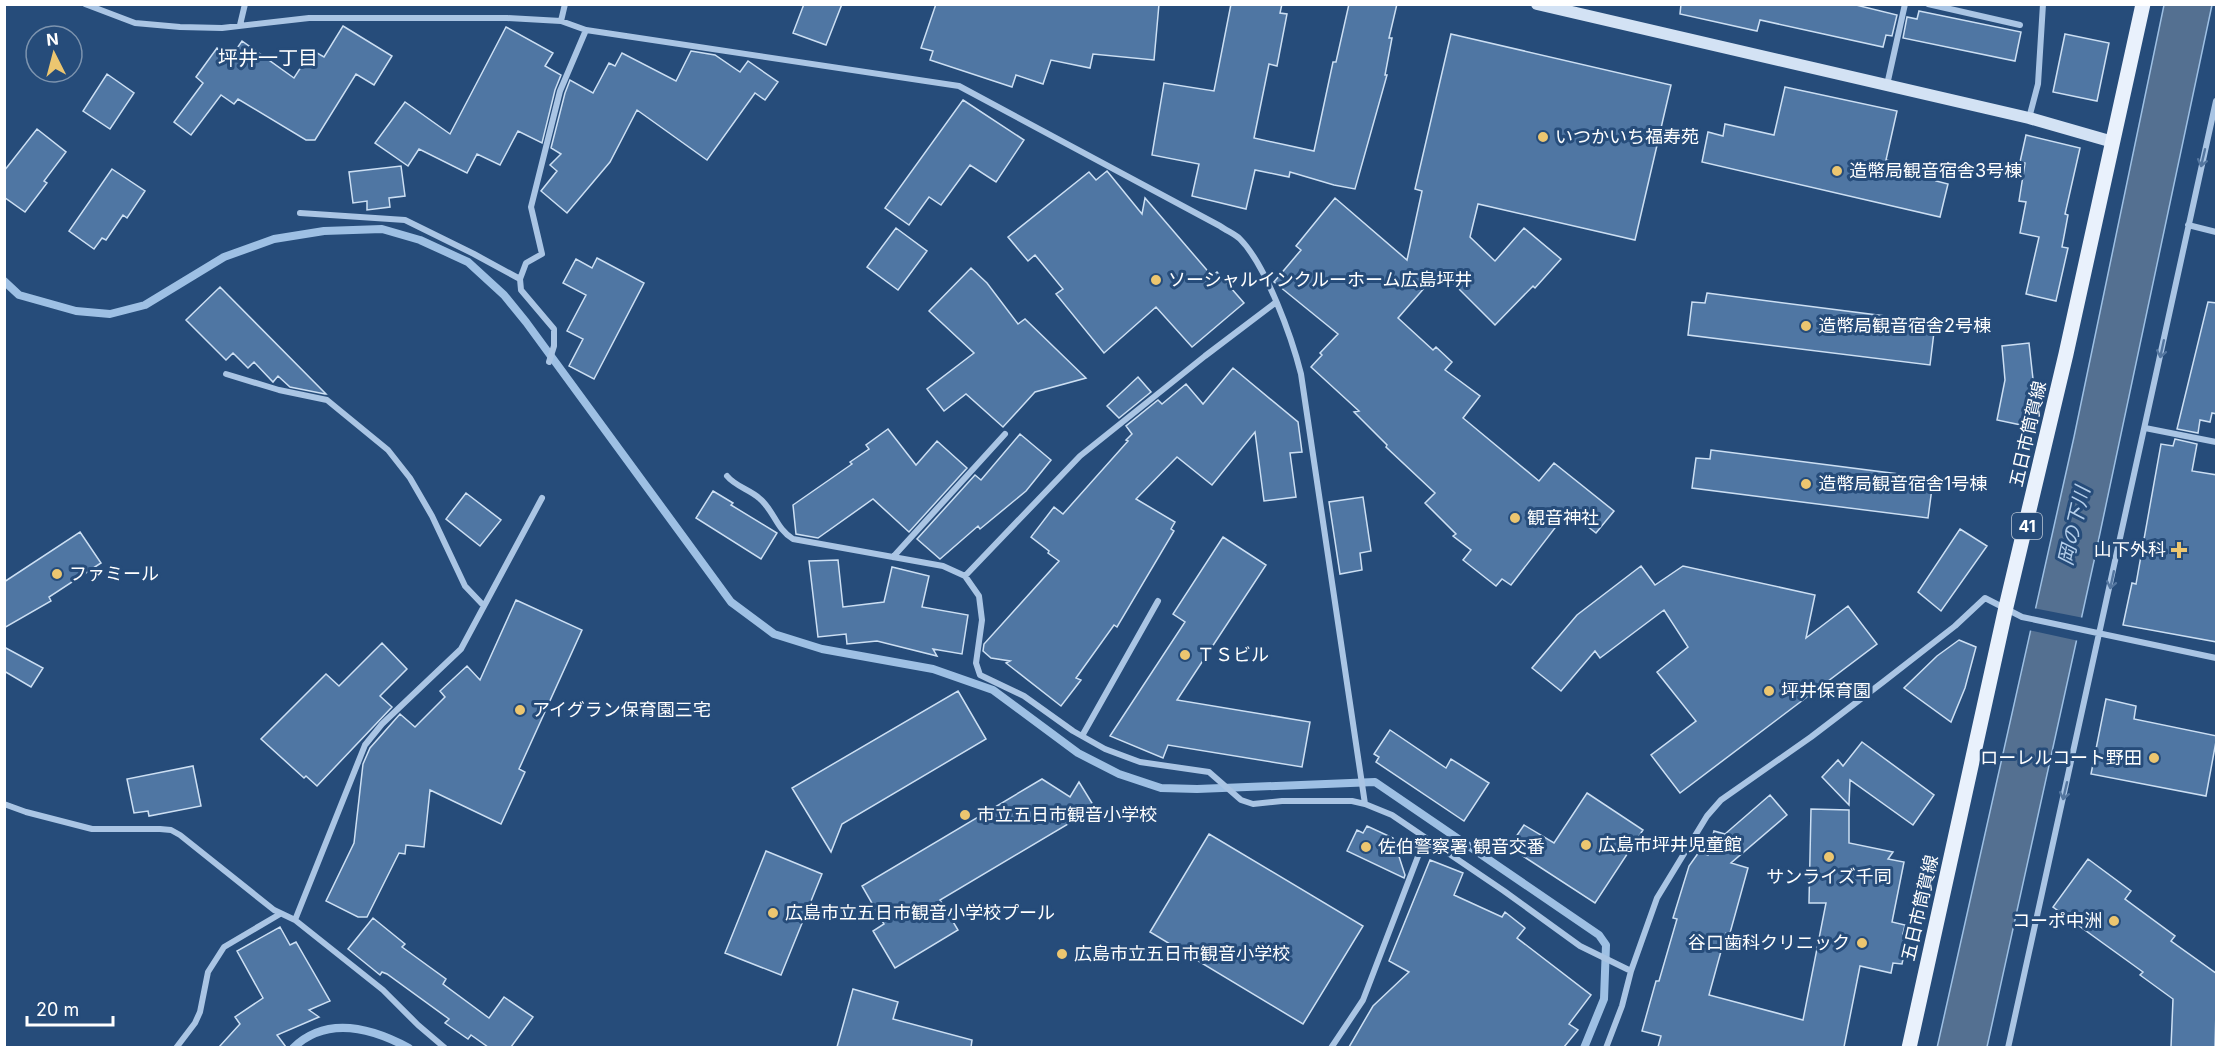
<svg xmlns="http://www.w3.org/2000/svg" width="2221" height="1052" viewBox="0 0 2221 1052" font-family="Inter,'Noto Sans JP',sans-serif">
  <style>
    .water { fill: #547091; stroke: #9ec0e4; stroke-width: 1.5 }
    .pier { fill: #264c7a }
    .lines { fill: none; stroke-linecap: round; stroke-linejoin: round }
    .stream { stroke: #9ec0e4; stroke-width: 8 }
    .building { fill: #4f76a3; stroke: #ccdff3; stroke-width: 1.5 }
    .street { stroke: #aac5e4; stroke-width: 6 }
    .secondary { stroke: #d3e2f4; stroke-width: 12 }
    .primary { stroke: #e9f1fc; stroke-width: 15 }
    .oneway { stroke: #54769f }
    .poi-dot { fill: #ecc670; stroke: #264c7a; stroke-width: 2 }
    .labels { text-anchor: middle; stroke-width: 6; stroke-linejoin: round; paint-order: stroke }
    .shield { fill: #264c7a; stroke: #bec9d7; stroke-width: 1.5 }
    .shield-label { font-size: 16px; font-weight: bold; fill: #fff }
    .poi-label { font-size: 18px; fill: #fff; stroke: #264c7a; text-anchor: start }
    .street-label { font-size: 18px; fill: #fff; stroke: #264c7a }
    .neighbourhood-label { font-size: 20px; fill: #fff; stroke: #264c7a }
    .water-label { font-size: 20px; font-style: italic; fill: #b5cfeb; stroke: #264c7a }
  </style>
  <rect width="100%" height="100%" fill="#264c7a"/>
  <path class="water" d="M 2164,5 L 2212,5 L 2096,552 L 1987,1047 L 1937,1048 L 2074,437 Z"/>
  <path class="pier" d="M 2033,608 L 2084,618 L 2079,641 L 2028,630 Z"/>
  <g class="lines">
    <path class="stream" d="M 4,281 L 19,295 L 76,311 L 110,314 L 145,305 L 224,257 L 274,239 L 324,231 L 382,229 L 420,240 L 468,262 L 504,295 L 526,322 L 731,602 L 774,634 L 822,649 L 933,669 L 993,690 L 1078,753 L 1119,774 L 1161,788 L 1197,789 L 1375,782 L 1599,935 L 1606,945 L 1604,999 L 1584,1048
      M 293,1048 C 327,1015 372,1028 409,1048"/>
  </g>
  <path class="building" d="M 804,4 L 842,4 L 826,45 L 793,33 Z
    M 936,4 L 1159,4 L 1154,60 L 1093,54 L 1090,68 L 1051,60 L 1043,84 L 1016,75 L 1012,87 L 930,60 L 933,51 L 921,48 Z
    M 1231,4 L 1282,4 L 1280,13 L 1287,14 L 1277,66 L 1269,64 L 1254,138 L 1314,151 L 1333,62 L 1336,62 L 1349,4 L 1397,4 L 1389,38 L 1392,38 L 1385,75 L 1387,75 L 1355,189 L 1334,185 L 1290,172 L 1289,177 L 1255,170 L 1246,209 L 1192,196 L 1199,164 L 1152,155 L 1164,83 L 1214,91 Z
    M 1681,4 L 1852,4 L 1897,15 L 1892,36 L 1886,35 L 1883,47 L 1760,20 L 1757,31 L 1680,14 Z
    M 1919,11 L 2021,32 L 2015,61 L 1903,38 L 1907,17 L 1917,19 Z
    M 343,26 L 392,56 L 374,85 L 356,74 L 315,140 L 306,140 L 238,99 L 234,104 L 221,95 L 191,135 L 174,122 L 203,83 L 196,77 L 217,48 L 231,57 L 242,41 L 294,78 L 312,50 L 324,57 Z
    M 506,27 L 553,53 L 545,66 L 561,75 L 555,90 L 542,143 L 518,131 L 500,165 L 477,154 L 467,173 L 419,149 L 408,166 L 375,143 L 405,102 L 450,134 Z
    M 1451,34 L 1671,85 L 1635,240 L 1478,204 L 1470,237 L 1495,261 L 1524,228 L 1561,259 L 1535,288 L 1533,286 L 1495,325 L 1440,270 L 1398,318 L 1433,350 L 1436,347 L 1452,362 L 1445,370 L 1480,396 L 1463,418 L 1539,481 L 1554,463 L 1614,511 L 1596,533 L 1568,511 L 1511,585 L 1502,579 L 1496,586 L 1463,560 L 1471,550 L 1453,536 L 1456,534 L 1425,503 L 1435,493 L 1386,447 L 1387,445 L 1354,412 L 1359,411 L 1311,367 L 1322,355 L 1320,353 L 1338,334 L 1274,282 L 1301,250 L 1296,246 L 1335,198 L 1407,260 L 1422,191 L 1415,189 Z
    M 2065,34 L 2109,43 L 2097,101 L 2053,92 Z
    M 691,51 L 715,55 L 740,72 L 748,61 L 778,82 L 765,100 L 755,93 L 707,160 L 637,110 L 610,162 L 567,213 L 541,191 L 557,171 L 550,165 L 561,154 L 551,148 L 565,93 L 570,80 L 593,93 L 609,63 L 615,66 L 622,53 L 676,81 Z
    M 107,74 L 134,93 L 110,129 L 83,111 Z
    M 1785,87 L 1897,111 L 1886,160 L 1938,173 L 1936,181 L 1948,184 L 1940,217 L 1702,162 L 1708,132 L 1723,136 L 1725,124 L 1774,135 Z
    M 963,100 L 1024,140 L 996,182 L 970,165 L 941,205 L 929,197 L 909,225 L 885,208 Z
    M 37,129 L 66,152 L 44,181 L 47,183 L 25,212 L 4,197 L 4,171 Z
    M 2026,135 L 2080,148 L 2065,214 L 2068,215 L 2062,247 L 2068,248 L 2056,301 L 2026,294 L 2039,237 L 2020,233 L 2026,202 L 2019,201 L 2025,163 L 2020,162 Z
    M 401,166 L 405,196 L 389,198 L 390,207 L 367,210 L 367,201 L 353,203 L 349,172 Z
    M 112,169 L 145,191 L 127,218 L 123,215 L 106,240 L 102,238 L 94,249 L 69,231 Z
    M 1107,171 L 1142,214 L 1145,198 L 1212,276 L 1217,272 L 1244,303 L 1192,347 L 1156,307 L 1104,353 L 1056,294 L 1063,289 L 1035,255 L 1028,261 L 1008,237 L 1089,172 L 1096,180 Z
    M 896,228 L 927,251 L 898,290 L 867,267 Z
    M 597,258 L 644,283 L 594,379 L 569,366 L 583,339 L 567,331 L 586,295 L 563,283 L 576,259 L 592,268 Z
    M 971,268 L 987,283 L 1018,324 L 1025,319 L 1086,378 L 1035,392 L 1003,427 L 966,394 L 944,411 L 927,389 L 974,353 L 929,311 Z
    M 220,287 L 326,394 L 325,394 L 290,387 L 278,376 L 273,382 L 254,362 L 248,368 L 233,353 L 226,360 L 186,320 Z
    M 1707,293 L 1924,321 L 1923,331 L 1934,332 L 1930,365 L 1688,335 L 1692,302 L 1705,303 Z
    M 2208,302 L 2217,303 L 2217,414 L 2212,413 L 2210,422 L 2200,420 L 2198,433 L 2177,429 Z
    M 2029,343 L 2034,388 L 2026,426 L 1997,420 L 2005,380 L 2002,346 Z
    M 1233,368 L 1298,422 L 1302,452 L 1290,453 L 1296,497 L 1264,501 L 1255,432 L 1212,485 L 1177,457 L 1136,499 L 1175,522 L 1171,529 L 1174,531 L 1117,627 L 1114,625 L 1076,678 L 1081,680 L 1061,706 L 1006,663 L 1010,661 L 991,658 L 983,651 L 984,644 L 1059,561 L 1048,553 L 1049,551 L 1031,537 L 1054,507 L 1063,514 L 1128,441 L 1126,440 L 1132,434 L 1126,426 L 1158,400 L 1162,404 L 1186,384 L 1203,404 Z
    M 1138,377 L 1151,392 L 1119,418 L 1107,406 Z
    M 888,429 L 916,465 L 937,441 L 967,468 L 909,532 L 873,499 L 818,538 L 796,534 L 793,505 L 852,464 L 850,462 L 869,449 L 866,445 Z
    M 1020,434 L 1051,460 L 1026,491 L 980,529 L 978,526 L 940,559 L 917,539 L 975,475 L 981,480 Z
    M 2175,439 L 2197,444 L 2192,471 L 2217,475 L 2217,642 L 2123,625 L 2132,583 L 2136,584 L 2161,444 L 2173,446 Z
    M 1711,450 L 1922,477 L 1920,486 L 1932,488 L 1928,518 L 1692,488 L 1696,458 L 1710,459 Z
    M 713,491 L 733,503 L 731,505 L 777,533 L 761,559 L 696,518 Z
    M 466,493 L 501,520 L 480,546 L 446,519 Z
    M 1363,497 L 1371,551 L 1360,553 L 1362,570 L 1340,574 L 1329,502 Z
    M 1960,529 L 1987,546 L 1941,611 L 1918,592 Z
    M 80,532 L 101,563 L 49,597 L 51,601 L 4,628 L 4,582 Z
    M 1223,537 L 1266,565 L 1177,700 L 1310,722 L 1302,767 L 1168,745 L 1163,758 L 1110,736 L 1185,622 L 1173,614 Z
    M 838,560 L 843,607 L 884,602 L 892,567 L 929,576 L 922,607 L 968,615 L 962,654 L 933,649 L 937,656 L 877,641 L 847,644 L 846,634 L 818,637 L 809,561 Z
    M 1641,566 L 1655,585 L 1683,566 L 1815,595 L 1806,638 L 1848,606 L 1877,644 L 1680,793 L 1651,755 L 1696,721 L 1657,672 L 1688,647 L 1664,610 L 1600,658 L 1595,651 L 1561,691 L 1532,668 L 1577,615 Z
    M 516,600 L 582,630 L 519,769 L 525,772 L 501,824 L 430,790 L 424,847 L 406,845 L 405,854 L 399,853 L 367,917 L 358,917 L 326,901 L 354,843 L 363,764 L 370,748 L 400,714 L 415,727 L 445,697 L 440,691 L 467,666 L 480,680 Z
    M 1959,640 L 1976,647 L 1965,688 L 1951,722 L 1904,688 L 1937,656 Z
    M 382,643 L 407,669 L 380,696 L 392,707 L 317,786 L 306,776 L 304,778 L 261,739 L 326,674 L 339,686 Z
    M 4,647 L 43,668 L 31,687 L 4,671 Z
    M 958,691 L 986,739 L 842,824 L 831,852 L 792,788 Z
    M 2106,699 L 2136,706 L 2134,719 L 2217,736 L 2206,796 L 2091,774 Z
    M 1390,730 L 1446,768 L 1451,759 L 1489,783 L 1464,821 L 1376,762 L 1379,757 L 1374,754 Z
    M 1862,742 L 1934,795 L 1913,825 L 1850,780 L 1849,805 L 1822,777 L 1838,760 L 1843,766 Z
    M 193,766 L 201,806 L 149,816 L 148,811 L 134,813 L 127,779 Z
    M 1042,779 L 1070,797 L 1079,782 L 1095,808 L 940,900 L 958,930 L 895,968 L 873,931 L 884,924 L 862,886 Z
    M 1587,793 L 1643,830 L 1595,903 L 1509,847 L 1524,825 L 1554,843 Z
    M 1770,795 L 1787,815 L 1731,863 L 1748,868 L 1730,933 L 1726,933 L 1709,995 L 1803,1020 L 1826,903 L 1809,903 L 1811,809 L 1849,810 L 1849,843 L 1893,852 L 1888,859 L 1904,862 L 1892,922 L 1905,925 L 1903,934 L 1908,935 L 1902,964 L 1893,963 L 1891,973 L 1860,966 L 1844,1047 L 1658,1047 L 1661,1036 L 1642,1031 L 1656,981 L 1659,981 L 1677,919 L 1673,918 L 1689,866 L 1699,852 L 1708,855 L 1714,831 L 1725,834 Z
    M 1367,826 L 1393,838 L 1405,875 L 1404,878 L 1347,851 L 1357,830 L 1363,833 Z
    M 1209,834 L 1363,926 L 1303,1024 L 1150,932 Z
    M 766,851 L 822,874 L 781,975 L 725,953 Z
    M 2088,859 L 2131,891 L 2125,899 L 2175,936 L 2171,941 L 2217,974 L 2215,1047 L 2171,1047 L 2173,999 L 2140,975 L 2143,972 L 2053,907 Z
    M 1430,860 L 1463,873 L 1454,895 L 1502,917 L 1505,912 L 1525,928 L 1517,938 L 1591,995 L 1569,1024 L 1578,1030 L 1564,1047 L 1349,1047 L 1373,1006 L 1409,972 L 1389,961 Z
    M 373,918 L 405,944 L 402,947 L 446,979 L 443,984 L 489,1018 L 504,997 L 533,1017 L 511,1047 L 488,1047 L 471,1035 L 468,1039 L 445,1023 L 449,1019 L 387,974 L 382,972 L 380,975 L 348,949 Z
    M 280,927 L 290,945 L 296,942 L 330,1001 L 309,1010 L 319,1017 L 277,1035 L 286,1047 L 219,1047 L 240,1024 L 235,1017 L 263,998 L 237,951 Z
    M 853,989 L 898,1002 L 893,1019 L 972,1040 L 971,1047 L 837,1047 Z"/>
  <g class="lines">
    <path class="street" d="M 85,4 L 135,23 L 180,27 L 222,28 L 309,18 L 507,18 L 561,21 L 586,30 L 959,86 L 1220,226 C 1227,231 1235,234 1240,239 C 1266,265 1292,338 1301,374 L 1365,804 L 1392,815 L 1504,891 L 1580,946 L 1631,971
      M 1928,4 L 2020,25
      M 561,21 L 565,4
      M 240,25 L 245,4
      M 1887,85 L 1905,4
      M 2029,118 L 2038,84 L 2043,4
      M 300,213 L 405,220 L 474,254 L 520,279
      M 2188,225 L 2216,232
      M 549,362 L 554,346 L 554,329 L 521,290 L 520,279 L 526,263 L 542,254 L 531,207 L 560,91 L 586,30
      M 226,374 L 279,390 L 327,400 L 388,450 L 410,478 L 432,516 L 465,586 L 484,606
      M 2145,428 L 2216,442
      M 727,476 C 735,486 750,490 759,498 C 774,510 776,529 793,539 L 943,566 L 965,576 L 979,596 L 982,620 L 976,663 L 980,675 L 1024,696 L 1073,731 L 1105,749 L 1140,762 L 1209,772 L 1241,800 L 1253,804 L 1282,801 L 1352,801 L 1365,804
      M 893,557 L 1005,434
      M 965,576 L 1080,456 L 1205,356 L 1275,303
      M 1082,736 L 1158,601
      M 4,804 L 26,812 L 92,829 L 160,829 L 171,830 L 180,835 L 274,910 L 295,920 L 383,990 L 418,1025 L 445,1048
      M 295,920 L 365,745 L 382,724 L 461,649 L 542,498
      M 176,1048 L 195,1023 L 200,1012 L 208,972 L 224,947 L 280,914
      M 1331,1048 L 1363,1000 L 1425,838
      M 1606,1048 L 1622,1006 L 1631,971 L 1657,898 L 1707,816 L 1721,800 L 1811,737 L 1883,682 L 1955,626 L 1985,598 L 2022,617 L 2216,658
      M 2008,1048 L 2216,101"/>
    <path class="secondary" d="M 1537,4 L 2029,118 L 2113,142"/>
    <path class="primary" d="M 1909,1048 L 2006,607 L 2066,354 L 2143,4"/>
  </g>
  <defs><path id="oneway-shaft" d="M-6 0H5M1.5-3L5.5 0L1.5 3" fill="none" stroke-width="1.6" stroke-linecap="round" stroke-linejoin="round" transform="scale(1.5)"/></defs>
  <g class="oneway">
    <use href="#oneway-shaft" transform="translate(2203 158) rotate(103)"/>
    <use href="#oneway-shaft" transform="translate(2162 349) rotate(102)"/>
    <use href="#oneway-shaft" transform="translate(2112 580) rotate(102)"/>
    <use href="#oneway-shaft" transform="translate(2065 791) rotate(103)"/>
  </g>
  <g class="poi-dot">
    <circle cx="1543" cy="137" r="6"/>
    <circle cx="1837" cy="171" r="6"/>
    <circle cx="1156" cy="280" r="6"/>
    <circle cx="1806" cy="326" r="6"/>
    <circle cx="1806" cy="484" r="6"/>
    <circle cx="1515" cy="518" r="6"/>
    <path d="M2176 541h6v6h6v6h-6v6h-6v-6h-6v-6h6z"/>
    <circle cx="57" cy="574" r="6"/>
    <circle cx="1185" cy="655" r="6"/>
    <circle cx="1769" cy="691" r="6"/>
    <circle cx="520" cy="710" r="6"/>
    <circle cx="2154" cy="758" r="6"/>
    <circle cx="965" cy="815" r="6"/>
    <circle cx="1586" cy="845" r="6"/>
    <circle cx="1366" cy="847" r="6"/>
    <circle cx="1829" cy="857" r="6"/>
    <circle cx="773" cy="913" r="6"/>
    <circle cx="2114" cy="921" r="6"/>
    <circle cx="1862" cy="943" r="6"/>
    <circle cx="1062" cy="954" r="6"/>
  </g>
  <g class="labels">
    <rect class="shield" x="2012" y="513" width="30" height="26" rx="4.5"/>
    <g class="shield-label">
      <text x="2027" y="532">41</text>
    </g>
    <g class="poi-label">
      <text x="1555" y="143">いつかいち福寿苑</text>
      <text x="1849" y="177">造幣局観音宿舎3号棟</text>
      <text x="1168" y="286">ソーシャルインクルーホーム広島坪井</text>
      <text x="1818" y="332">造幣局観音宿舎2号棟</text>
      <text x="1818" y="490">造幣局観音宿舎1号棟</text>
      <text x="1527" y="524">観音神社</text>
      <text x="2166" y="556" text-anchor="end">山下外科</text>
      <text x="69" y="580">ファミール</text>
      <text x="1197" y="661">ＴＳビル</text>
      <text x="1781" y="697">坪井保育園</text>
      <text x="532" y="716">アイグラン保育園三宅</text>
      <text x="2142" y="764" text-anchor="end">ローレルコート野田</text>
      <text x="977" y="821">市立五日市観音小学校</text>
      <text x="1598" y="851">広島市坪井児童館</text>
      <text x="1378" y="853">佐伯警察署 観音交番</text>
      <text x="1829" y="883" text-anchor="middle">サンライズ千同</text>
      <text x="785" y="919">広島市立五日市観音小学校プール</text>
      <text x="2102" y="927" text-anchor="end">コーポ中洲</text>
      <text x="1850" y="949" text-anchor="end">谷口歯科クリニック</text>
      <text x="1074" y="960">広島市立五日市観音小学校</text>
    </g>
    <g class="street-label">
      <text transform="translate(2028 434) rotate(-77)" y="6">五日市筒賀線</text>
      <text transform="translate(1920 908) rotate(-77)" y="6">五日市筒賀線</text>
    </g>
    <g class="neighbourhood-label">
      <text x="268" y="65">坪井一丁目</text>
    </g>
    <g class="water-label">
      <text transform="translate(2074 526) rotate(-77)" y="7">岡の下川</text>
    </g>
  </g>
  <rect width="2221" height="1052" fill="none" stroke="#ffffff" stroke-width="12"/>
  <g transform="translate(54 54) rotate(354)"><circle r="28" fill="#264c7a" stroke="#7d94af" stroke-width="1.5"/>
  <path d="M0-4.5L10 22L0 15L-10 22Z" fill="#ecc670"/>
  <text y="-9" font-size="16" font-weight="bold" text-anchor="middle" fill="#ffffff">N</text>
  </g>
  <path d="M27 1016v9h86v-9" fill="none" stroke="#ffffff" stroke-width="3"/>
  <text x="36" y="1016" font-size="18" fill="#ffffff" stroke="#264c7a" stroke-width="4.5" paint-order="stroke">20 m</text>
</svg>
